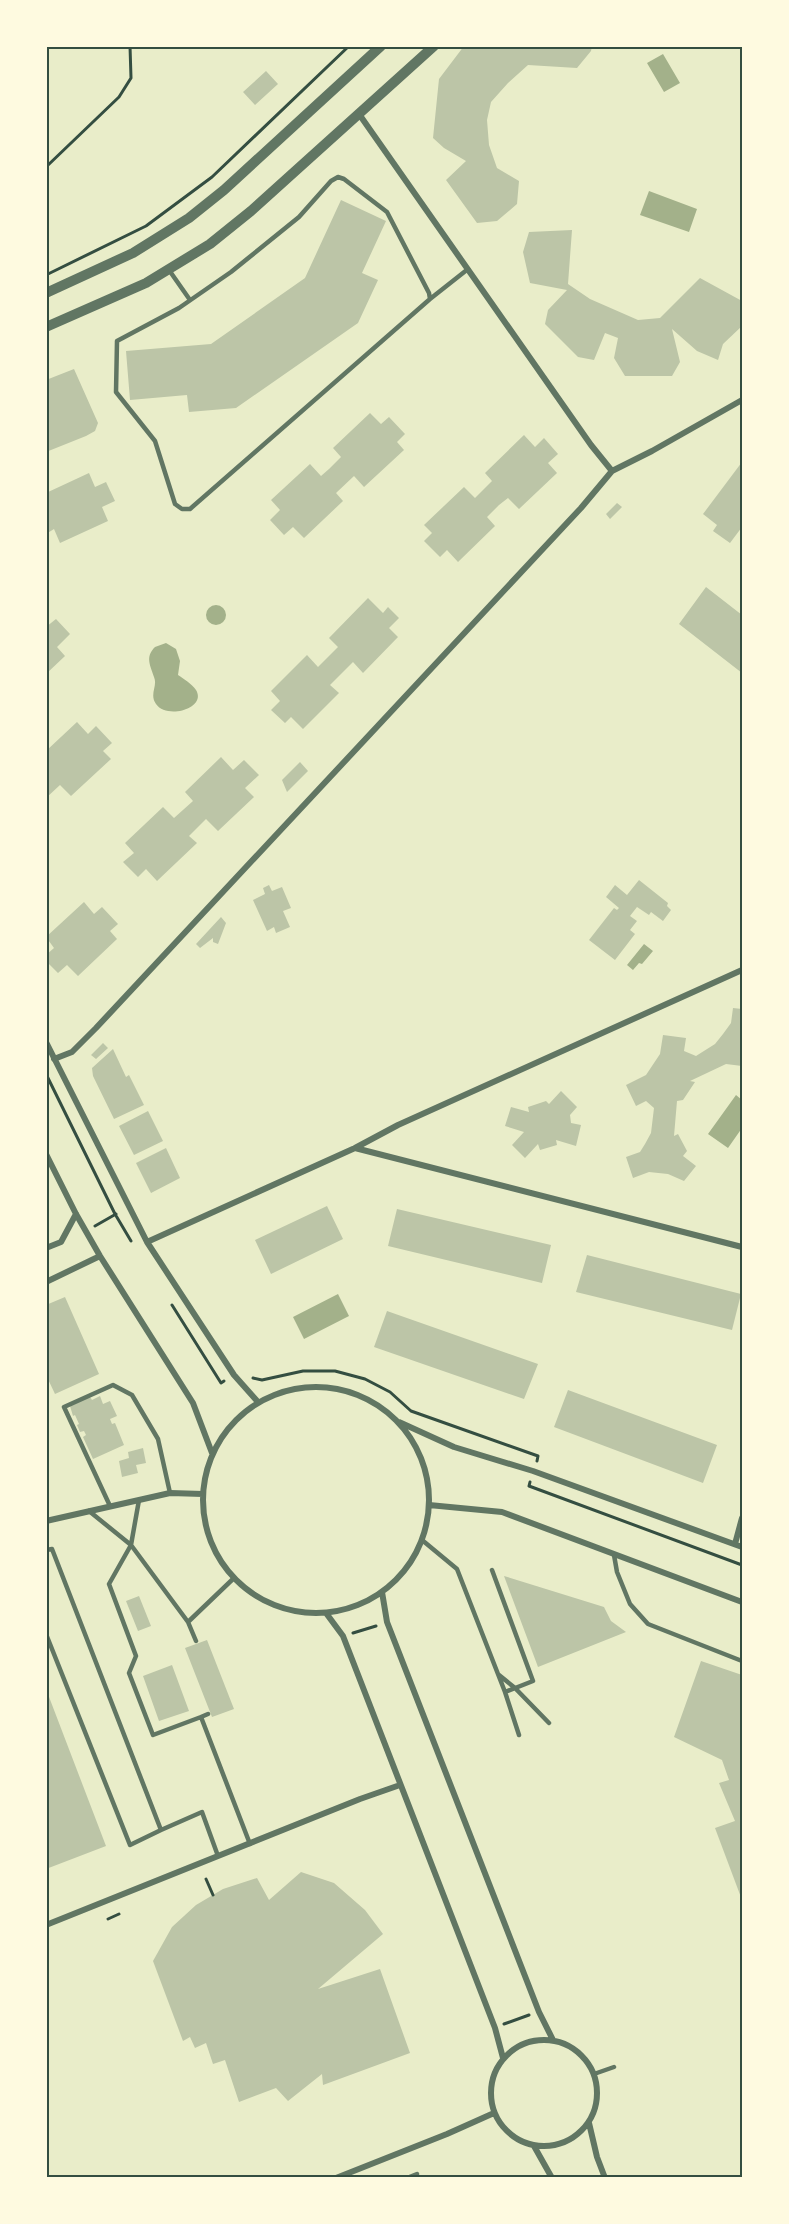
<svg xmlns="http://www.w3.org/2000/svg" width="789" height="2224" viewBox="0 0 789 2224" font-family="Montserrat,sans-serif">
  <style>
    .water { fill: #a3b18a }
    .building { fill: #bcc5a7 }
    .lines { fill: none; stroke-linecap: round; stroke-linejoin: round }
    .path { stroke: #344e41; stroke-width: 3 }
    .service { stroke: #617663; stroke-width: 4.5 }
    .minor { stroke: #617663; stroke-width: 6 }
    .tertiary { stroke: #617663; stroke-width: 10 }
    .neatline { fill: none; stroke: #344e41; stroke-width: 2 }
  </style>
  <rect width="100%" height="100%" fill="#e9edc9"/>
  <path class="water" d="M 663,54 L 680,83 L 664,92 L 647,63 Z
    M 649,191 L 697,209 L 689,232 L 640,215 Z
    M206 615a10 10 0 1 1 20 0a10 10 0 1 1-20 0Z
    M 166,643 L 176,649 L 180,661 L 178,675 C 184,679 192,684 196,690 C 207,708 167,720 156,704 C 149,694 158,686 154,677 C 150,665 145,657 155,647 Z
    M 644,944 L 653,951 L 642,964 L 639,963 L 633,970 L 627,965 Z
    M 736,1095 L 742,1100 L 742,1128 L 728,1148 L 708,1134 Z
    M 338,1294 L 349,1316 L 304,1339 L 293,1317 Z"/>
  <path class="building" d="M 464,46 L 592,46 L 591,51 L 577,68 L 528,65 L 508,83 L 491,102 L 487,120 L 489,145 L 497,168 L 519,181 L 517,204 L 497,221 L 477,223 L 446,180 L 466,161 L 444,148 L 433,138 L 439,79 Z
    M 266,71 L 278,84 L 255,105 L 243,92 Z
    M 341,200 L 386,221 L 362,273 L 378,280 L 358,323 L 236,408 L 189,412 L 187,395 L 130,400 L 126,351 L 211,344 L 305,278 Z
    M 572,230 L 568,284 L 590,299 L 638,320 L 660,318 L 700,278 L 742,301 L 742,326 L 723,344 L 718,360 L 697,351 L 672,329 L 680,362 L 672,376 L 625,376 L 614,358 L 618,338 L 605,333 L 594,360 L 578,357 L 545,324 L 548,310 L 567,290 L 530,283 L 523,252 L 529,232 Z
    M 74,369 L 98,423 L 95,431 L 86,436 L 46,452 L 46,380 Z
    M 370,413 L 381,424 L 389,417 L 405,434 L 397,442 L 404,450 L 364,487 L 354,476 L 336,493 L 343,501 L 304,538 L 293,527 L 284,535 L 270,520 L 280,510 L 271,500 L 310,464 L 321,476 L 329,469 L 341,457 L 333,448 Z
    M 524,435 L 535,447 L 544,438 L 558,454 L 548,463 L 557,473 L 519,509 L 508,498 L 499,505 L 487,517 L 495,526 L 458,562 L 447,550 L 440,557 L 424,541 L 432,533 L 424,525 L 464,487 L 475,498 L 492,481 L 485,473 Z
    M 742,462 L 742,527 L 730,543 L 713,531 L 717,525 L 703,514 Z
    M 89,473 L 95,487 L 106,482 L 115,501 L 102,507 L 108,521 L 60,543 L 54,529 L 46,534 L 46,493 Z
    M 617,503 L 622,507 L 610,519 L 606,514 Z
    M 706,587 L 742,615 L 742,673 L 679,624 Z
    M 368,598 L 383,613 L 388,607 L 399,618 L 389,628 L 398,637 L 363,673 L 353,662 L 330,685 L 339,693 L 303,729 L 291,717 L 285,723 L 271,710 L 280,701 L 271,691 L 307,655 L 318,667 L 338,647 L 329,638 Z
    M 56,619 L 70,634 L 57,647 L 65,656 L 46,674 L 46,627 Z
    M 77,722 L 88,734 L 96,726 L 112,743 L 103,751 L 111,759 L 71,796 L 60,785 L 46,798 L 46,767 L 48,766 L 46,751 Z
    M 221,757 L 233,770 L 244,760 L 259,775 L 245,788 L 254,797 L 218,831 L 206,819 L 189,836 L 197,843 L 157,881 L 146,869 L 138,877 L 123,862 L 134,853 L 125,843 L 163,807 L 174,818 L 193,801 L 185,792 Z
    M 300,762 L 308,771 L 287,792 L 282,780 Z
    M 639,880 L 668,903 L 667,906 L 671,910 L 663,921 L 651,912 L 649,915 L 637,907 L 630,916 L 637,921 L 630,930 L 635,934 L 615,960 L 589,940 L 614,908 L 617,910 L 619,908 L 606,897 L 615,885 L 627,895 Z
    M 269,885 L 272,891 L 282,887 L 291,908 L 283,911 L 290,927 L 276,933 L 274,927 L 267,931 L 253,900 L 265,894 L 263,888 Z
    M 84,902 L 94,914 L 102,907 L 118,924 L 110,931 L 117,939 L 78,976 L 67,965 L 58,973 L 46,961 L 46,955 L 54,948 L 46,937 Z
    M 221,917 L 226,923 L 218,944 L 213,942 L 213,938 L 200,948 L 196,944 Z
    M 733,1008 L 742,1009 L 742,1066 L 726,1064 L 690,1081 L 695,1082 L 683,1100 L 677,1101 L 674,1136 L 678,1134 L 687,1151 L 683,1156 L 696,1166 L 684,1181 L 668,1174 L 649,1172 L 633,1178 L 626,1157 L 640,1152 L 645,1144 L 651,1133 L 654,1108 L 646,1101 L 636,1106 L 626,1085 L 646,1075 L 660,1054 L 663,1035 L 686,1038 L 684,1051 L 696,1056 L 715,1044 L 723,1034 L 731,1023 Z
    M 103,1043 L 108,1048 L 96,1059 L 91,1055 Z
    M 113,1049 L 126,1077 L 129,1075 L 144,1105 L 114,1119 L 93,1076 L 92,1068 Z
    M 561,1091 L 577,1107 L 570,1115 L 571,1123 L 581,1125 L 576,1146 L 556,1140 L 557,1145 L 540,1150 L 538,1144 L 525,1158 L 512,1145 L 524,1132 L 505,1126 L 511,1107 L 529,1112 L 528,1107 L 546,1101 L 549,1104 Z
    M 148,1111 L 163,1141 L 134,1155 L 119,1126 Z
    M 166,1148 L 180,1178 L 151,1193 L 136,1163 Z
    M 327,1206 L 343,1239 L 271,1274 L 255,1240 Z
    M 397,1209 L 551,1245 L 542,1283 L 388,1246 Z
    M 587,1255 L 741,1294 L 732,1330 L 576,1292 Z
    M 65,1297 L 99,1374 L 55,1394 L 46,1375 L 46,1305 Z
    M 387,1311 L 538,1364 L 524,1399 L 374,1347 Z
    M 568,1390 L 717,1445 L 703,1483 L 554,1427 Z
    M 100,1396 L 103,1404 L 110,1401 L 117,1416 L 110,1419 L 112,1424 L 115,1423 L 124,1445 L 93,1459 L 83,1437 L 86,1435 L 84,1431 L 80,1432 L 77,1425 L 79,1424 L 75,1415 L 73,1416 L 70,1406 L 90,1397 L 92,1400 Z
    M 143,1448 L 146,1463 L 136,1465 L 138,1473 L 122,1477 L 119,1461 L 129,1458 L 128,1452 Z
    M 504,1576 L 604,1607 L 611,1621 L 626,1632 L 538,1667 Z
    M 139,1596 L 151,1626 L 138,1631 L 126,1601 Z
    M 207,1640 L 234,1709 L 212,1717 L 185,1648 Z
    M 701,1661 L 742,1675 L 742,1900 L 715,1828 L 735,1821 L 719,1783 L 729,1780 L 722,1760 L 674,1737 Z
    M 172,1665 L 189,1711 L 159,1721 L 143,1676 Z
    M 46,1689 L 106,1846 L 46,1869 Z
    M 301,1872 L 334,1883 L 365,1910 L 383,1934 L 318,1989 L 380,1969 L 410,2053 L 323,2085 L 322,2074 L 288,2101 L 276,2088 L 239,2102 L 225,2060 L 213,2064 L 206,2043 L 195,2048 L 190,2037 L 183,2041 L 153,1961 L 172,1927 L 196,1905 L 223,1889 L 257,1878 L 269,1900 Z"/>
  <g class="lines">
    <path class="path" d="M 46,167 L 119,97 L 131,78 L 130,46
      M 46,275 L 146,226 L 212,177 L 349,46
      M 46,1074 L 115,1214 L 131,1241
      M 95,1226 L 116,1214
      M 172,1305 L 221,1383 L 224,1381
      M 253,1378 L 262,1380 L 303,1371 L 335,1371 L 365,1379 L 390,1392 L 411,1411 L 538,1456 L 537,1461
      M 530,1482 L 529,1486 L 742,1565
      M 353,1633 L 376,1626
      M 206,1879 L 213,1895
      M 108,1919 L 119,1914
      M 504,2024 L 529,2015"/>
    <path class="service" d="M 338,177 L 344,179 L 387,212 L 429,293 L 430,299 L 190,509 L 182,509 L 175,504 L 155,441 L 116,392 L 117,341 L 179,308 L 231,272 L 299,217 L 331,181 Z
      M 46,212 L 46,218
      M 169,270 L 190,300
      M 430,299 L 468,269
      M 139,1500 L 131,1545 L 188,1622
      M 110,1506 L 64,1407 L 113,1385 L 132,1395 L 158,1439 L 170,1493
      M 89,1511 L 131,1545 L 109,1584 L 136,1656 L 129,1673 L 153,1735 L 201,1717
      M 422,1540 L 457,1569 L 505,1692 L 519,1735
      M 46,1550 L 52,1549 L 161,1830 L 130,1845 L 46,1634
      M 614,1555 L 617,1572 L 630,1604 L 648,1624 L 742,1661
      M 492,1570 L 533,1681 L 505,1692
      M 196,1641 L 188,1622 L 234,1578
      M 499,1675 L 515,1688 L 549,1723
      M 208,1714 L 201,1717 L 250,1844
      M 161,1830 L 202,1812 L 218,1856
      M 594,2074 L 614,2067
      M 407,2178 L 417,2174"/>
    <path class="minor" d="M 359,114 L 591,445 L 612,471
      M 46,1042 L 147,1242 L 234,1375 L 258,1402
      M 54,1059 L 72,1052 L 96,1028 L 581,508 L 612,471 L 652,451 L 742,400
      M 355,1148 L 742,1247
      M 46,1154 L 76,1214 L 100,1256 L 193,1403 L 212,1453
      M 147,1242 L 355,1148 L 398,1125 L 742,970
      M 46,1248 L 61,1242 L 76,1214
      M 46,1282 L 100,1256
      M203 1500a113 113 0 1 1 226 0a113 113 0 1 1-226 0Z
      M 399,1422 L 454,1447 L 533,1471 L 742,1547
      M 429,1505 L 502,1512 L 742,1602
      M 46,1521 L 170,1493 L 203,1494
      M 735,1544 L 742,1518
      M 382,1592 L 387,1622 L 539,2012 L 553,2040
      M 326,1613 L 343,1636 L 495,2028 L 503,2058
      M 46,1925 L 360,1799 L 400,1785
      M491 2093a53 53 0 1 1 106 0a53 53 0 1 1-106 0Z
      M 589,2123 L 597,2157 L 605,2178
      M 534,2146 L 552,2178
      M 336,2178 L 447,2134 L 494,2113"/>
    <path class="tertiary" d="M 46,293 L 133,253 L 189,218 L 224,190 L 381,46
      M 46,327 L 146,283 L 210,244 L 251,211 L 434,46"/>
  </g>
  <rect width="789" height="2224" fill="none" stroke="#fefae0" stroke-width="96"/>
  <rect x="48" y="48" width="693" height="2128" class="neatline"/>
</svg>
